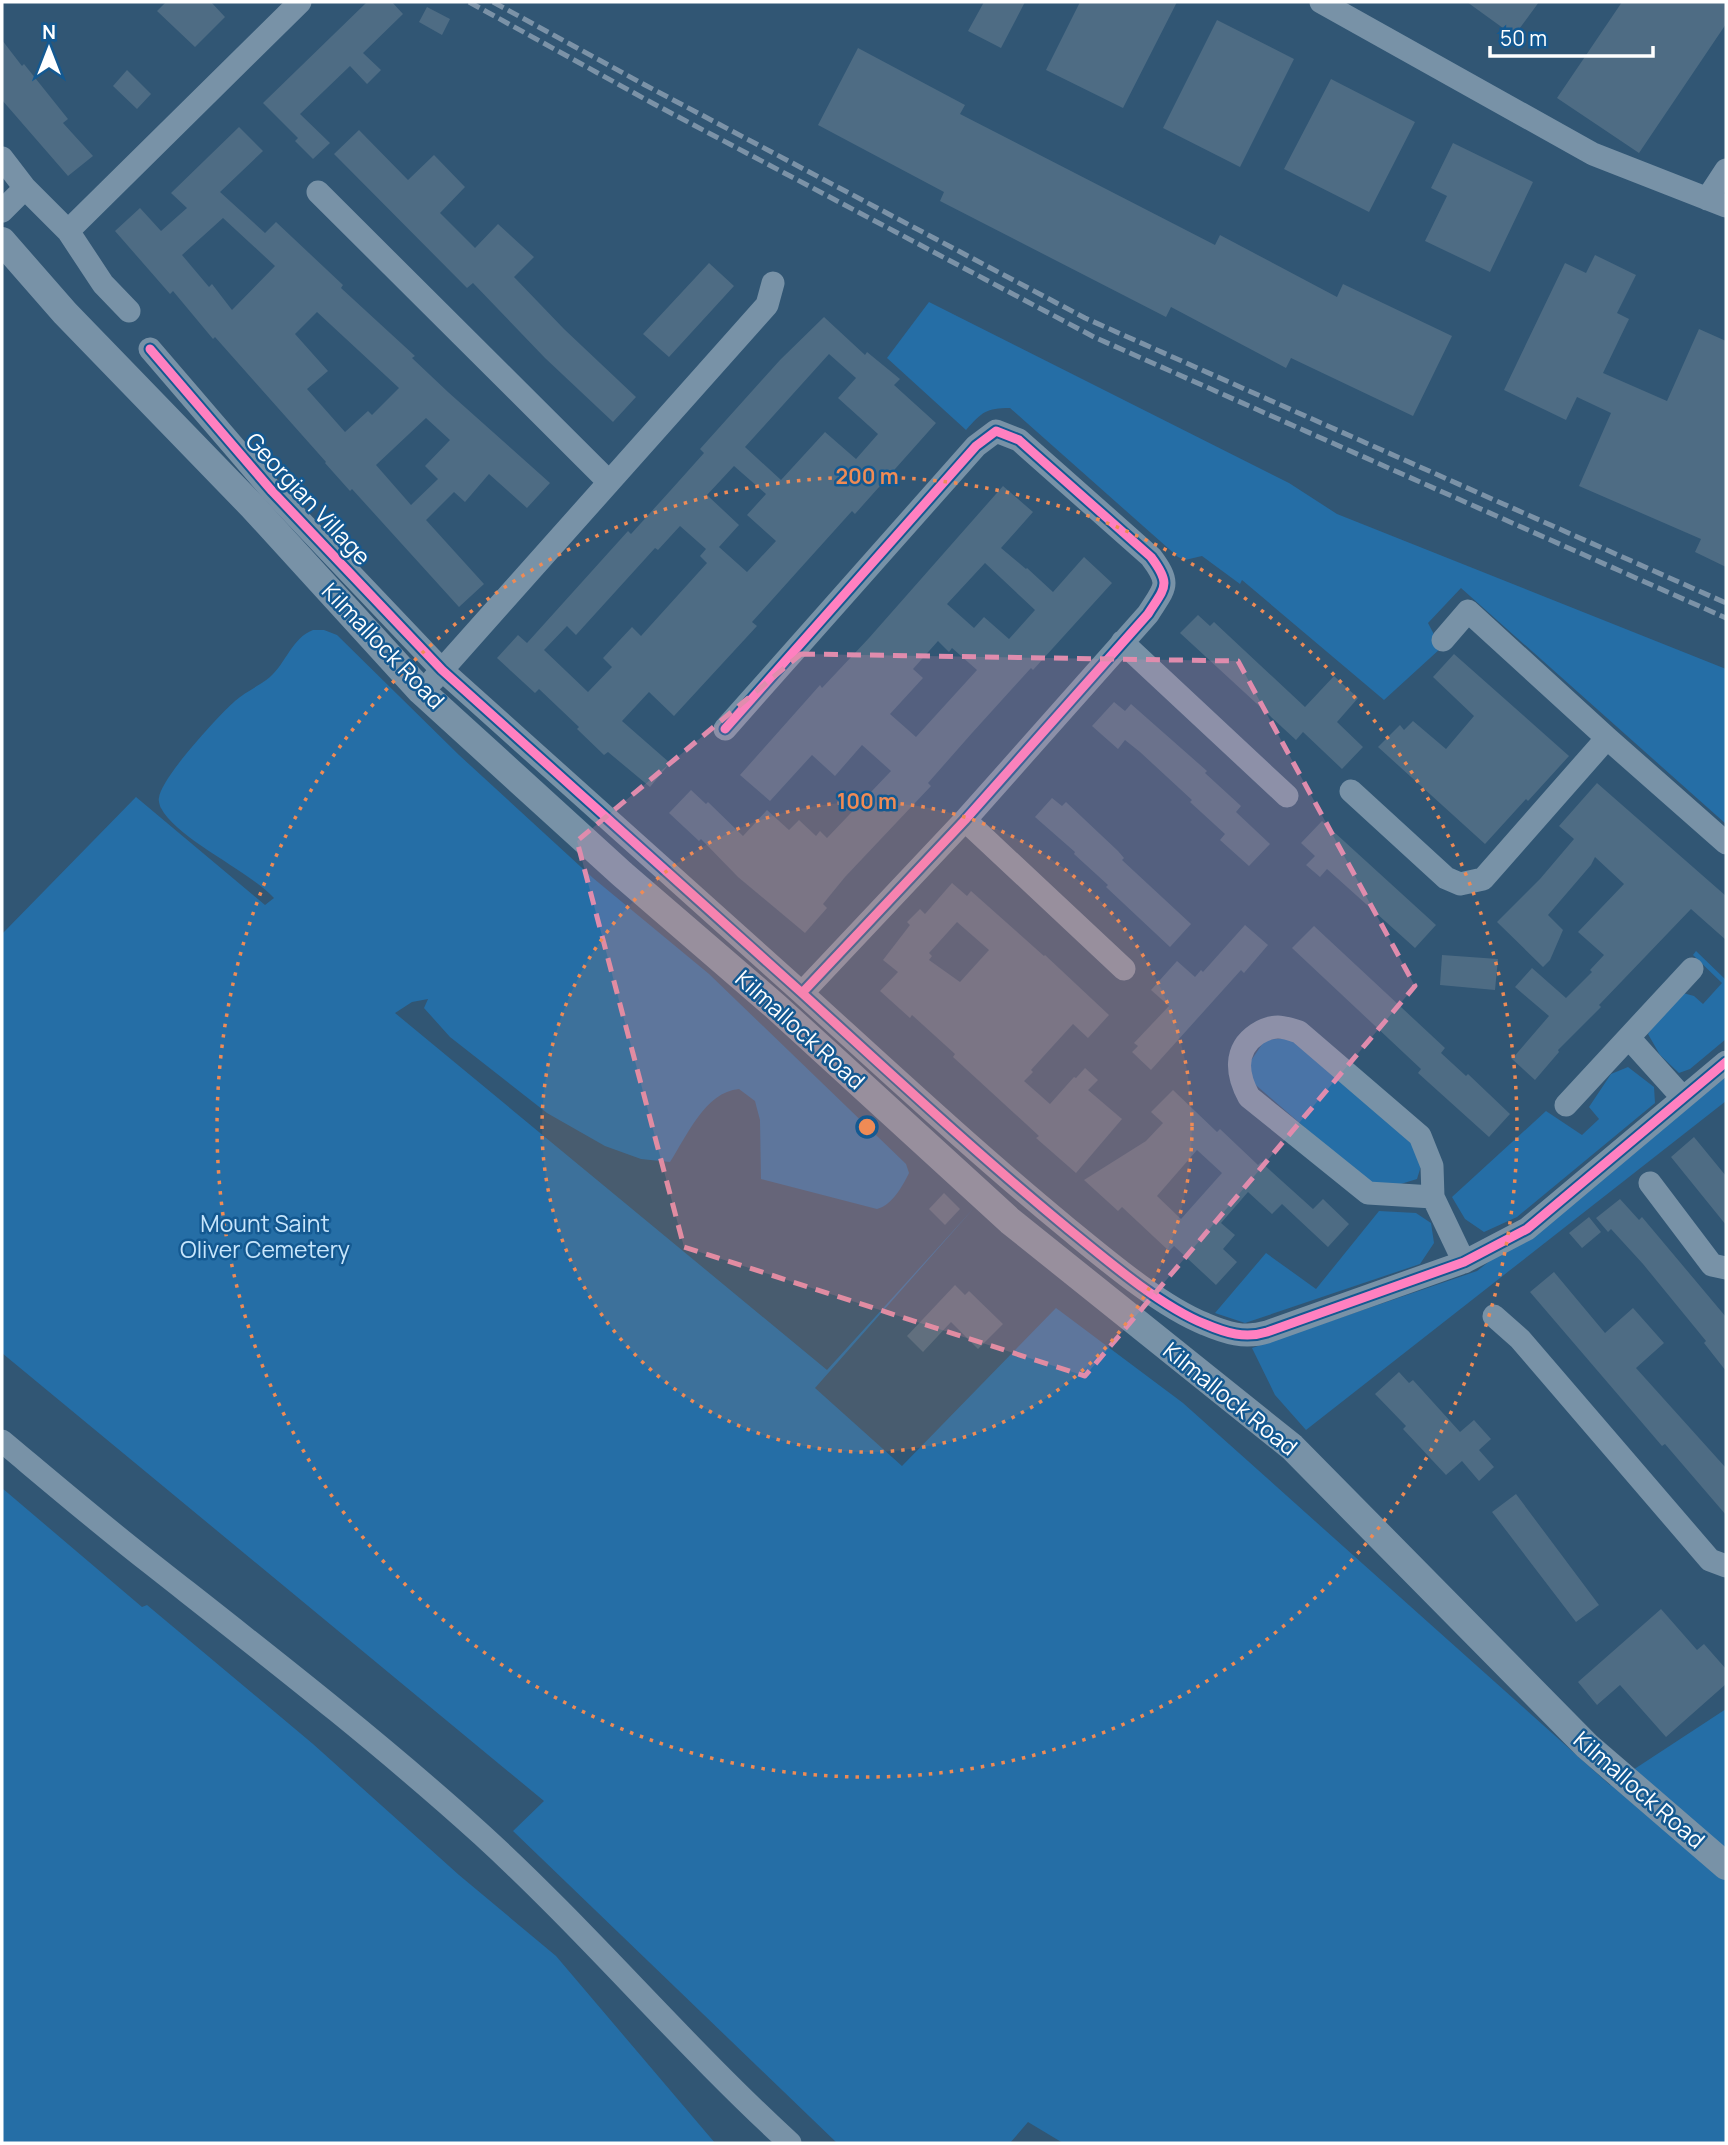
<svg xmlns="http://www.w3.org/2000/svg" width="1728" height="2145" viewBox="0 0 1728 2145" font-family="Manrope,sans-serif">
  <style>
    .green { fill: #256ea6 }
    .building { fill: #4e6c84; fill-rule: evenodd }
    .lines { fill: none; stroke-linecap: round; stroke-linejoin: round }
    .minor { stroke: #7892a7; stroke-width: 23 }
    .major { stroke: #7892a7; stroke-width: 28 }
    .rail { stroke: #7b92a7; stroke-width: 5; stroke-dasharray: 12 5; stroke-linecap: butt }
    .cycleway-casing { stroke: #145991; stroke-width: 13 }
    .cycleway { stroke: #ff80c0; stroke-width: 9 }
    .marked { fill: #e08cad; fill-opacity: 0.2; stroke: #e08cad; stroke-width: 5; stroke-dasharray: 14 9; stroke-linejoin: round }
    .ring { fill: none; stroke: #ef8b55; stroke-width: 3.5; stroke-dasharray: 3.5 7 }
    .labels { text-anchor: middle; stroke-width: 5; stroke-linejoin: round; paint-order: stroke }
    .street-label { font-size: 23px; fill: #fff; stroke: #145991 }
    .park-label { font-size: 23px; fill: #c8e6fc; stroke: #145991 }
    .centre { fill: #ef8b55; stroke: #145991; stroke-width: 3.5 }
    .ring-label { font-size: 21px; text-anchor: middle; font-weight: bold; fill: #ef8b55; stroke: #145991; stroke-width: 5; stroke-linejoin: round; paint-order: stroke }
  </style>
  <rect width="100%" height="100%" fill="#315674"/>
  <path class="green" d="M 929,302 L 1289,483 L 1337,514 L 1726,669 L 1726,824 L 1461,588 L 1428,623 L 1441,648 L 1384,700 L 1242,580 L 1240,584 L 1202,556 L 1185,560 L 1178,557 L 1010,408 C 986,408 982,412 966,430 L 887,358 Z
    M 313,630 L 324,630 L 337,635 L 459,755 L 593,878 L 709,974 L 906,1164 L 909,1173 C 902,1187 892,1205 877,1209 L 761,1179 L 760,1120 L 755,1101 L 739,1089 C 705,1092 687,1136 670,1162 L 641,1159 L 605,1146 L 547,1113 L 450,1037 L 424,1008 L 428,999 L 412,1002 L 395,1013 L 827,1370 L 973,1209 L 815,1388 L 902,1466 L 1056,1308 L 1183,1403 L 1610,1785 L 1726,1709 L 1726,2143 L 1063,2143 L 1028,2122 L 1010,2143 L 837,2143 L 513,1831 L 544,1801 L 2,1353 L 2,934 L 136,797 L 265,905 L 274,898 C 247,869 178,840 161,808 C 160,807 158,799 159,798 C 160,779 219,715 235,701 C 245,692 259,686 270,677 C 286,663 292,638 313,630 Z
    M 1696,951 L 1726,980 L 1726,1039 L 1690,1069 L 1679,1073 L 1660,1055 L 1648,1034 L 1657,1020 L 1683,993 L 1694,996 L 1703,1004 L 1722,983 L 1693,955 Z
    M 1290,1038 L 1416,1145 L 1421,1166 L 1417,1179 L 1391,1187 L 1370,1184 L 1250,1080 L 1250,1062 L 1265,1040 Z
    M 1628,1067 L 1654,1087 L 1655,1103 L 1517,1217 L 1484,1232 L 1465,1219 L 1452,1197 L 1546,1111 L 1582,1135 L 1599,1119 L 1589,1107 L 1611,1074 Z
    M 1726,1077 L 1726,1101 L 1306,1430 L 1275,1395 L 1252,1348 L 1477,1271 Z
    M 1379,1211 L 1416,1213 L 1431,1223 L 1434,1243 L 1420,1264 L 1245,1323 L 1215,1313 L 1266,1253 L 1316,1289 Z
    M 2,1488 L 142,1607 L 147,1605 L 313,1744 L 459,1875 L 556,1956 L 715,2143 L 2,2143 Z"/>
  <path class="building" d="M 166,2 L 211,2 L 225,17 L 195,47 L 157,11 Z
    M 367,2 L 392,2 L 403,14 L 363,53 L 381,70 L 367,84 L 350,66 L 300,114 L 330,143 L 313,159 L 295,141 L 298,138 L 263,103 Z
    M 984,2 L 1025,2 L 1001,48 L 968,31 Z
    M 1080,2 L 1177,2 L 1123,108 L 1046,70 Z
    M 1467,2 L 1539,2 L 1514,36 Z
    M 1622,2 L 1726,2 L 1726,24 L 1639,153 L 1557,98 Z
    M 427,7 L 450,19 L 442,35 L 419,22 Z
    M 1217,20 L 1294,59 L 1240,167 L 1163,128 Z
    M 2,40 L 22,66 L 24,64 L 68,119 L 63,123 L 93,156 L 68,176 L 2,100 Z
    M 858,48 L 965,105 L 960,114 L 1215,245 L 1220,235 L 1337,297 L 1343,284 L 1452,336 L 1413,416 L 1291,358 L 1286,368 L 1171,307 L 1166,317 L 940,201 L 944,192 L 818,125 Z
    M 127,70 L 151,94 L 137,109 L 113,86 Z
    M 1331,79 L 1415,122 L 1369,212 L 1284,169 Z
    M 239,127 L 263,151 L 220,192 L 265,233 L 276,222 L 343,285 L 341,288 L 415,356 L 412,358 L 448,392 L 550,483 L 527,508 L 489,474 L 465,502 L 454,492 L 426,520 L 484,584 L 459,607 L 352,489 L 350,491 L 325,463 L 326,462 L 215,337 L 213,339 L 173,291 L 170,294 L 115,231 L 140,208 L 161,231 L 187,208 L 171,193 ZM 223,218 L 275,266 L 232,310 L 212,284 L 209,287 L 182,255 ZM 317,312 L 399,388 L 372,415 L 368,411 L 345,432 L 307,389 L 328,371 L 295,334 ZM 426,418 L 450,440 L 425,466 L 438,479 L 411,505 L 376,465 Z
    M 359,130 L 408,180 L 434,155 L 465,187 L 440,213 L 475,248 L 498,224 L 534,257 L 514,277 L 564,329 L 636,397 L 613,422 L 545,358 L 473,283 L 467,288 L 334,154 Z
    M 1453,143 L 1533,182 L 1490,272 L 1425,241 L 1447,196 L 1431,188 Z
    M 1595,255 L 1636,275 L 1617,313 L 1629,319 L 1603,373 L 1667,401 L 1699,329 L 1726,341 L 1726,567 L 1695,552 L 1701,539 L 1579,486 L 1611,413 L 1577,397 L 1566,420 L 1504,390 L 1565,263 L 1586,273 Z
    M 709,263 L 734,286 L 669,357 L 643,334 Z
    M 824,317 L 865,355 L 867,352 L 900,379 L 894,385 L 936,423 L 855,514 L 852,511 L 797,572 L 752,622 L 757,626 L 674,716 L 649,692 L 622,721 L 670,763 L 650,787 L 608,752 L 604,755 L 577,729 L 579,727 L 539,689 L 535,693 L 497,658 L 518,635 L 527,643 L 628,531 L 631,534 L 670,491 L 704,453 L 700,449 L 780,360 ZM 829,354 L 856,378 L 838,398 L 878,434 L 856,459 L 825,432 L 781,480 L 745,447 ZM 734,466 L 766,494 L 747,515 L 776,541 L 747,572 L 719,547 L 739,525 L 707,495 ZM 680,526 L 706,549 L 700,556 L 707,563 L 641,636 L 632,627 L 603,658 L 612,667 L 588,692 L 544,650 L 567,626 L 576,635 L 655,548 L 658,550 Z
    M 1003,486 L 1033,512 L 1001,548 L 1026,569 L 1027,568 L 1053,592 L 1084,557 L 1112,583 L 1033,670 L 1031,668 L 972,733 L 928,783 L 931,786 L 845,877 L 823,904 L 827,908 L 805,933 L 738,877 L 701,839 L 699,841 L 669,813 L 691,790 L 706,804 L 708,802 L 743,836 L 767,810 L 789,830 L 799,820 L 816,836 L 820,831 L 827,838 L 891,771 L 862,745 L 835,776 L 812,755 L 770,801 L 740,775 L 820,685 L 822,688 L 869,638 ZM 985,563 L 1035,610 L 1009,639 L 984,617 L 974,628 L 947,604 ZM 938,641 L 949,652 L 952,648 L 977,670 L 916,737 L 890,714 L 923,678 L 913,669 Z
    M 1198,615 L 1210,626 L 1214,622 L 1305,707 L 1334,676 L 1358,698 L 1337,722 L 1363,747 L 1342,769 L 1303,732 L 1296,740 L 1180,633 Z
    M 1454,654 L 1569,756 L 1528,801 L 1526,799 L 1485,844 L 1378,747 L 1400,725 L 1404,730 L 1413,721 L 1446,749 L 1474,716 L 1433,677 Z
    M 1114,702 L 1125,711 L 1131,704 L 1207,771 L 1205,773 L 1241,806 L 1236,812 L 1270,844 L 1249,866 L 1220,840 L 1225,834 L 1190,802 L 1192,800 L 1140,752 L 1125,740 L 1118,749 L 1092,726 Z
    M 1597,783 L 1726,896 L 1726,940 L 1691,909 L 1599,1005 L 1601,1007 L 1558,1050 L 1559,1052 L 1535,1080 L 1512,1059 L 1549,1016 L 1515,987 L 1532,968 L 1566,998 L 1592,972 L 1590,970 L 1604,955 L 1578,932 L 1624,884 L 1595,857 L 1591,865 L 1548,915 L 1563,930 L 1550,960 L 1543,967 L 1497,922 L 1540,879 L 1574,839 L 1559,826 Z
    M 1052,798 L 1062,806 L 1066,802 L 1118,851 L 1124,858 L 1122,860 L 1191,924 L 1170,947 L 1106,887 L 1108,885 L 1074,854 L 1075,852 L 1035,817 Z
    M 1322,821 L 1436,925 L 1415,948 L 1327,869 L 1320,877 L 1306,865 L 1315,856 L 1301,843 Z
    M 952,883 L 967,896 L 971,891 L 1044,956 L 1045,955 L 1109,1015 L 1088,1038 L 1073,1024 L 1031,1070 L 1033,1072 L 1024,1081 L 1050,1104 L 1074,1077 L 1076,1078 L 1085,1068 L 1098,1080 L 1088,1090 L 1122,1119 L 1076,1173 L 1036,1138 L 1039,1136 L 953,1057 L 955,1054 L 912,1015 L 910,1018 L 880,991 L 898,972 L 883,960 L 910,925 L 907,922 L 920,909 L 925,914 ZM 957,922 L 989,950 L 960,982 L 929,960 L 932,956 L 929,953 Z
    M 1245,925 L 1268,945 L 1244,973 L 1241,970 L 1151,1070 L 1132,1052 L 1138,1046 L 1134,1043 L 1169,1006 L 1151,990 L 1177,961 L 1195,977 L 1201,970 L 1203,972 Z
    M 1314,926 L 1445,1048 L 1441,1053 L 1466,1076 L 1468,1074 L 1510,1114 L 1489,1137 L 1418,1073 L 1421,1069 L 1292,948 Z
    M 1442,955 L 1498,959 L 1495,990 L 1440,985 Z
    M 1173,1090 L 1217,1132 L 1220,1129 L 1258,1165 L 1261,1162 L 1313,1209 L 1323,1199 L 1349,1224 L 1328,1247 L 1282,1204 L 1272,1214 L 1248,1192 L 1221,1223 L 1235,1235 L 1223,1249 L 1237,1262 L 1216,1285 L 1174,1246 L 1169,1251 L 1122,1207 L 1118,1211 L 1084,1180 L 1146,1141 L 1163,1123 L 1151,1112 ZM 1197,1150 L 1222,1173 L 1181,1219 L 1157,1196 Z
    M 1694,1137 L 1726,1176 L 1726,1225 L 1671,1157 Z
    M 944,1193 L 960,1209 L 945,1225 L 929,1209 Z
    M 1620,1199 L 1639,1220 L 1642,1217 L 1726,1317 L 1726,1371 L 1704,1343 L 1706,1341 L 1643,1264 L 1611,1229 L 1608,1232 L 1596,1218 Z
    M 1589,1217 L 1601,1232 L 1582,1248 L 1569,1233 Z
    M 1554,1272 L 1605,1333 L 1633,1308 L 1664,1343 L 1636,1368 L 1726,1468 L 1726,1515 L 1665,1444 L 1662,1446 L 1530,1292 Z
    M 955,1285 L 965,1295 L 969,1291 L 1003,1324 L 978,1349 L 951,1322 L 923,1352 L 907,1336 Z
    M 1399,1372 L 1409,1383 L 1413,1380 L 1460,1432 L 1474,1420 L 1491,1439 L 1479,1450 L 1494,1467 L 1479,1481 L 1462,1461 L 1446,1475 L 1403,1429 L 1406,1426 L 1375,1394 Z
    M 1516,1494 L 1599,1605 L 1576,1622 L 1492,1512 Z
    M 1661,1609 L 1697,1650 L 1704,1644 L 1726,1669 L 1726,1684 L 1666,1737 L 1620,1685 L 1597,1705 L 1578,1682 Z"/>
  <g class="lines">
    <path class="minor" d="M 1321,2 L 1593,154 L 1726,206
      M 2,158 L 25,188 L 2,211
      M 25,188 L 68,231 L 103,284 L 129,311
      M 318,192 L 609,482
      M 1707,199 L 1726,170
      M 68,231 L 300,2
      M 150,349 L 272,491 L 442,670 L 802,993 L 965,820 L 1148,614 C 1165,587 1172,585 1151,557 L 1019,440 L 996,431 L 976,446 L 725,729
      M 1443,640 L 1468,611 L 1607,738 L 1726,843
      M 1122,642 L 1287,796
      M 433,680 L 767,305 L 773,283
      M 1351,791 L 1446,878 L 1460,884 L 1483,879 L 1607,738
      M 965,820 L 1124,969
      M 802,993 C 889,1072 975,1152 1066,1227 C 1104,1258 1160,1306 1205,1324 C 1226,1333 1245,1339 1267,1332 L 1464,1262 L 1527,1229 L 1726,1062
      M 1629,1038 L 1683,1098
      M 1566,1105 L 1692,969
      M 1650,1183 L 1712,1265 L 1726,1268
      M 1433,1197 L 1368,1193 L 1249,1097 C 1237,1075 1233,1050 1257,1034 C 1263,1030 1270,1027 1278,1027 C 1284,1027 1293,1030 1299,1032 L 1420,1136 L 1432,1166 L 1433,1197 L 1464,1262
      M 1494,1316 L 1520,1339 L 1710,1560 L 1726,1566
      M 2,1441 C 51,1482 99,1523 149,1562 C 262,1651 376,1739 482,1835 C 589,1933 683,2045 790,2143"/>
    <path class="major" d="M 2,241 L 65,313 L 253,507 L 421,691 L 622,874 L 775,1006 L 1010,1221 L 1292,1447 L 1587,1746 L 1726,1866"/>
    <path class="rail" d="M 469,2 L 654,104 L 1094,337 L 1726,618
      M 493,2 L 645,85 L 1085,318 L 1726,603"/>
    <g class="cycleway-casing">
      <path id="cycleway" d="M 150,349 L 272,491 L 442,670 L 802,993 L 965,820 L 1148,614 C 1165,587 1172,585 1151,557 L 1019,440 L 996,431 L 976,446 L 725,729
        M 802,993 C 889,1072 975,1152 1066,1227 C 1104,1258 1160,1306 1205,1324 C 1226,1333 1245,1339 1267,1332 L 1464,1262 L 1527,1229 L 1726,1062"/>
    </g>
    <use href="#cycleway" class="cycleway"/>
  </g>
  <path class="marked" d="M 801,654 L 1238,661 L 1415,986 L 1085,1376 L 684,1247 L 577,841 Z"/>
  <circle cx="867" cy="1127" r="325" fill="#ef8b55" fill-opacity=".12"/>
  <g class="ring">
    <circle cx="867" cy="1127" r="325"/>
    <circle cx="867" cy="1127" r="650"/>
  </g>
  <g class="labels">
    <g class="street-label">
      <text transform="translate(308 499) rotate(47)" y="8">Georgian Village</text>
      <text transform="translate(383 646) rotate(46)" y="8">Kilmallock Road</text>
      <text transform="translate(800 1030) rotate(42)" y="8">Kilmallock Road</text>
      <text transform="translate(1230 1399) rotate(39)" y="8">Kilmallock Road</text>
      <text transform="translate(1639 1790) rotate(41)" y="8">Kilmallock Road</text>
    </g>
    <g class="park-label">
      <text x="265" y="1232">Mount Saint<tspan x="265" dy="26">Oliver Cemetery</tspan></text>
    </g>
  </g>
  <circle cx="867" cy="1127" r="10" class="centre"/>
  <g class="ring-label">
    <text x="867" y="484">200 m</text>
    <text x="867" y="809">100 m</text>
  </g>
  <rect width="1728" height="2145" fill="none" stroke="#ffffff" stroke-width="7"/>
  <g transform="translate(49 49)" stroke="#145991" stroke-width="5" paint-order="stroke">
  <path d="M0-5L12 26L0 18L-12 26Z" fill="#ffffff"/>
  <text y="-10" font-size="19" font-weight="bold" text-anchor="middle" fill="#ffffff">N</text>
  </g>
  <path d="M1490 46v10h163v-10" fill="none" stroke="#ffffff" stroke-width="3.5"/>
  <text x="1500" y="46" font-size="21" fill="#ffffff" stroke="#145991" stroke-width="5" paint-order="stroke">50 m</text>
</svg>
